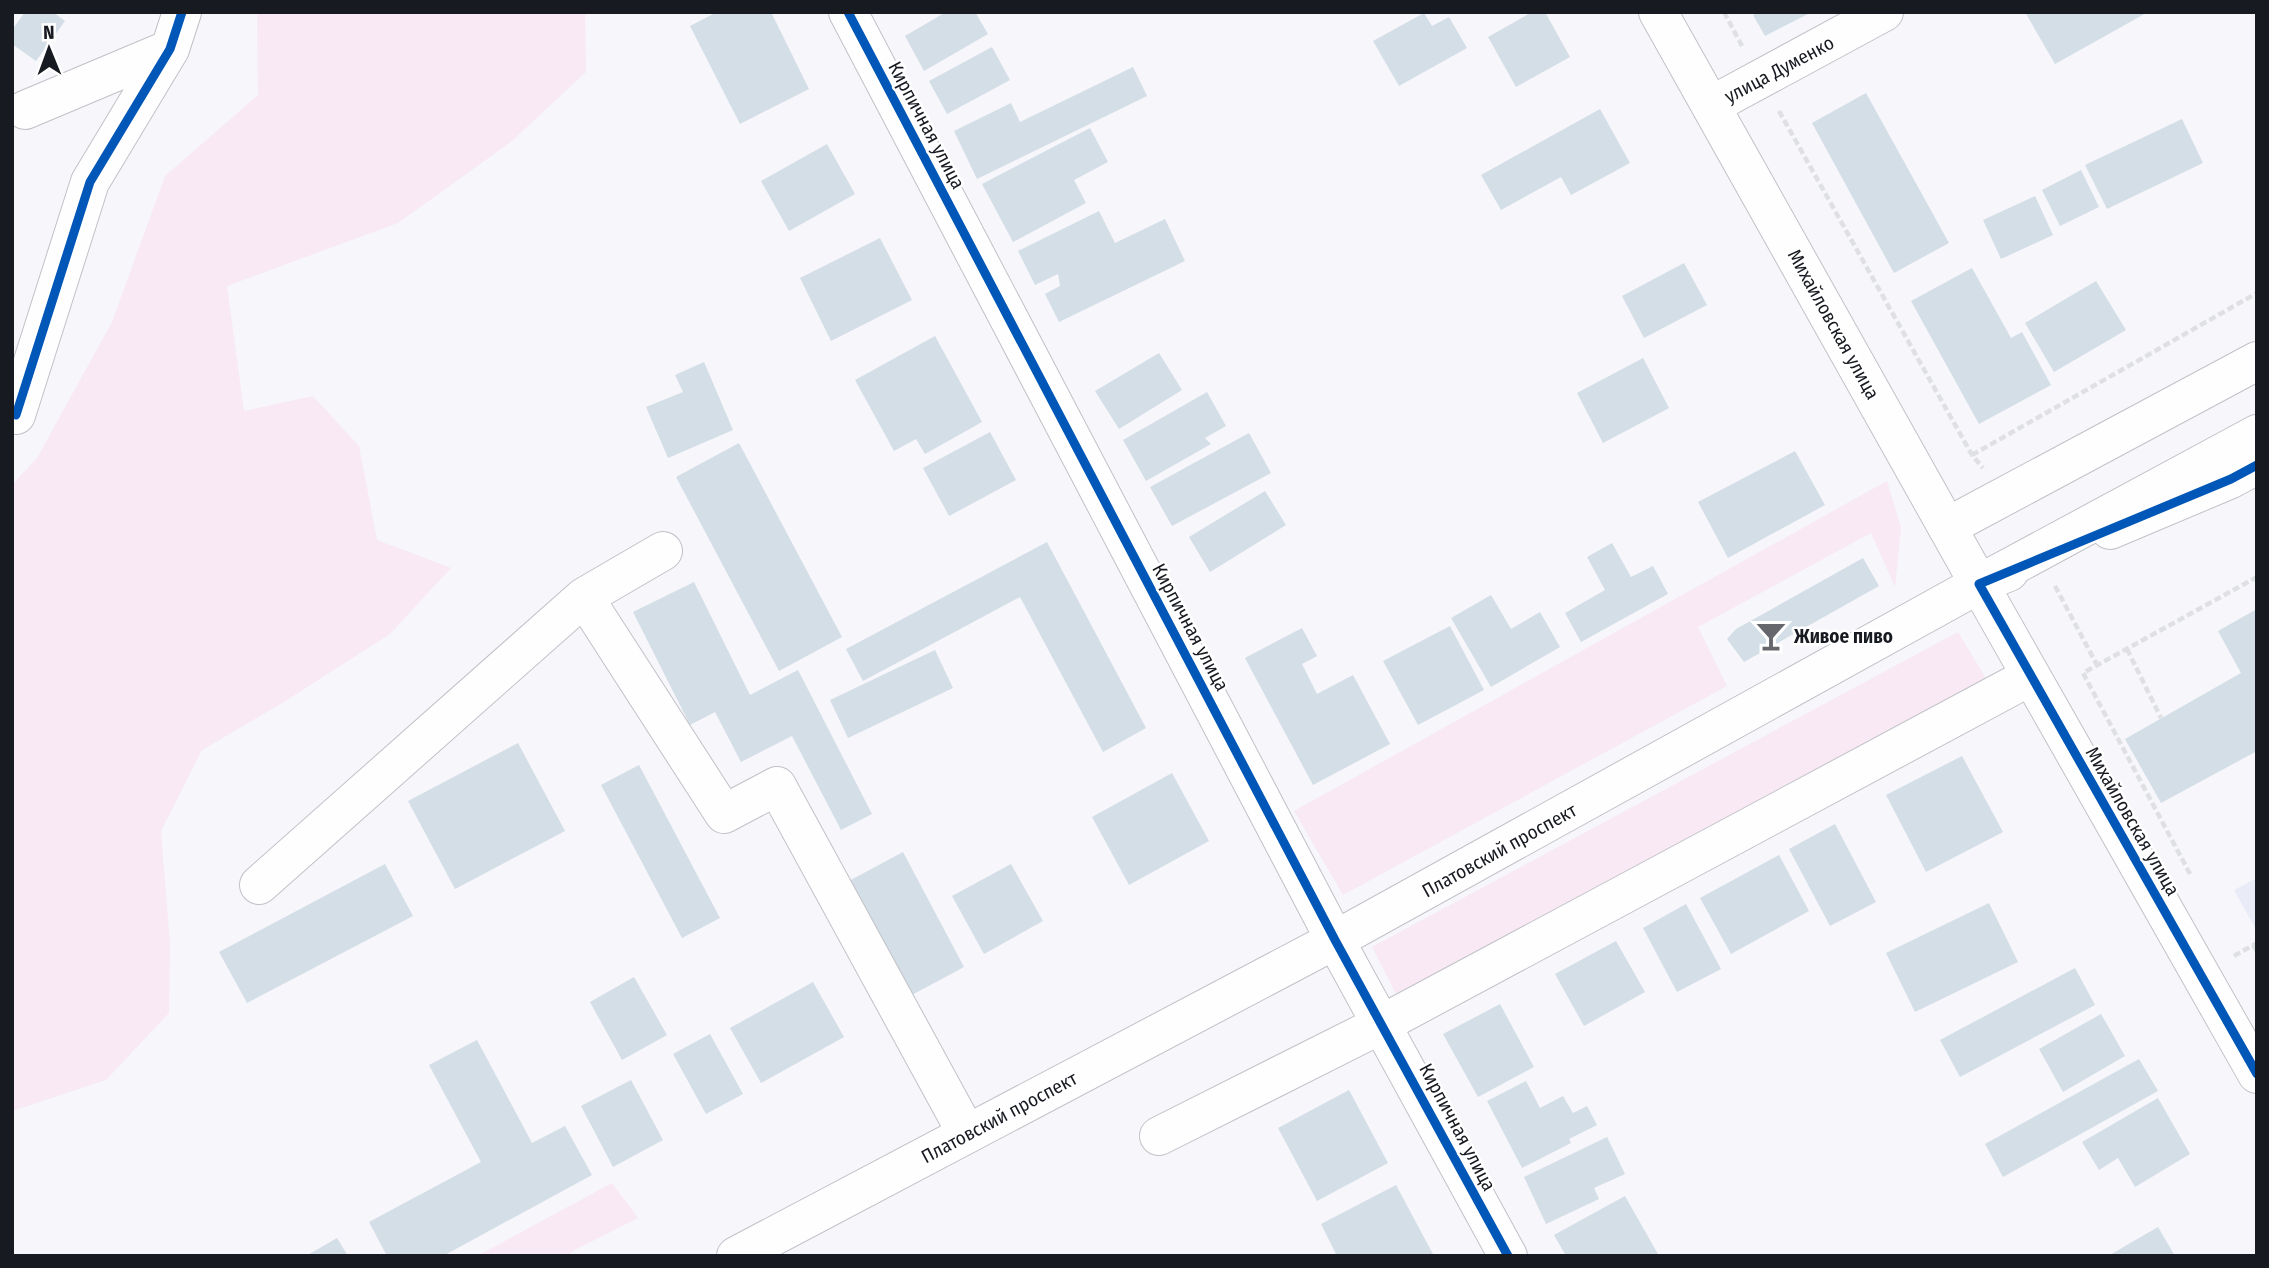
<svg xmlns="http://www.w3.org/2000/svg" width="2269" height="1268" viewBox="0 0 2269 1268" font-family="'Fira Sans Condensed',sans-serif">
  <style>
    .built { fill: #e9ebf7 }
    .green { fill: #f8e9f4 }
    .building { fill: #d4dee7 }
    .lines { fill: none; stroke-linecap: round; stroke-linejoin: round }
    .minor-casing { stroke: #c1c2c8; stroke-width: 40 }
    .major-casing { stroke: #c1c2c8; stroke-width: 40 }
    .path { stroke: #dfe0e2; stroke-width: 4.5; stroke-dasharray: 7 3.5; stroke-linecap: butt }
    .minor { stroke: #fefefe; stroke-width: 38 }
    .major { stroke: #fefefe; stroke-width: 38 }
    .cycleway-casing { stroke: #fff; stroke-width: 13 }
    .cycleway { stroke: #0057b8; stroke-width: 9 }
    .labels { text-anchor: middle; stroke-width: 5; stroke-linejoin: round; paint-order: stroke }
    .street-label { font-size: 19px; fill: #181a21; stroke: #fff }
    .poi-label { font-size: 19px; font-weight: bold; fill: #181a21; stroke: #fff; text-anchor: start }
  </style>
  <rect width="100%" height="100%" fill="#f6f6fb"/>
  <path class="built" d="M 2257,878 L 2257,931 L 2234,890 Z"/>
  <path class="green" d="M 257,12 L 585,12 L 586,72 L 512,141 L 398,223 L 227,286 L 244,411 L 313,396 L 359,446 L 377,540 L 451,568 L 390,634 L 284,702 L 202,750 L 161,831 L 170,944 L 169,1013 L 106,1080 L 12,1111 L 12,485 L 37,458 L 112,322 L 165,176 L 258,95 Z
    M 1887,481 L 1901,528 L 1895,587 L 1871,533 L 1698,627 L 1727,686 L 1343,895 L 1294,811 Z
    M 1958,632 L 1987,680 L 1396,994 L 1372,947 Z
    M 612,1183 L 638,1218 L 571,1252 L 569,1256 L 477,1256 Z"/>
  <path class="building" d="M 25,12 L 53,12 L 65,21 L 36,61 L 12,44 L 12,30 Z
    M 717,12 L 771,12 L 809,89 L 740,124 L 690,26 Z
    M 946,12 L 975,12 L 988,34 L 924,71 L 905,36 Z
    M 1532,12 L 1545,12 L 1570,57 L 1516,87 L 1488,37 Z
    M 1759,12 L 1812,12 L 1765,36 L 1753,15 Z
    M 2025,12 L 2148,12 L 2055,64 Z
    M 1424,13 L 1432,26 L 1449,17 L 1467,48 L 1399,86 L 1373,41 Z
    M 992,47 L 1010,80 L 947,114 L 929,81 Z
    M 1133,67 L 1147,96 L 977,179 L 954,131 L 1011,103 L 1020,122 Z
    M 1866,93 L 1949,243 L 1894,273 L 1812,123 Z
    M 1600,109 L 1630,163 L 1571,195 L 1561,177 L 1501,210 L 1481,175 Z
    M 2182,119 L 2203,163 L 2107,209 L 2085,165 Z
    M 1090,128 L 1108,162 L 1074,180 L 1086,203 L 1013,242 L 982,184 Z
    M 827,144 L 855,194 L 789,231 L 761,181 Z
    M 2081,170 L 2099,207 L 2060,226 L 2042,190 Z
    M 2035,196 L 2053,235 L 2001,259 L 1983,220 Z
    M 1099,211 L 1115,243 L 1165,219 L 1185,261 L 1059,322 L 1045,294 L 1060,286 L 1058,274 L 1035,285 L 1018,251 Z
    M 880,238 L 912,300 L 831,341 L 800,278 Z
    M 1684,263 L 1707,305 L 1644,338 L 1622,296 Z
    M 1972,268 L 2011,338 L 2022,332 L 2051,385 L 1979,424 L 1911,301 Z
    M 2096,281 L 2126,330 L 2054,372 L 2025,323 Z
    M 935,336 L 982,422 L 925,454 L 916,439 L 894,451 L 855,380 Z
    M 1159,353 L 1182,390 L 1119,429 L 1095,391 Z
    M 1643,358 L 1669,408 L 1603,443 L 1577,393 Z
    M 704,362 L 733,430 L 668,458 L 646,407 L 683,392 L 675,375 Z
    M 1207,392 L 1226,426 L 1205,438 L 1211,444 L 1146,481 L 1123,440 Z
    M 990,432 L 1016,480 L 949,516 L 923,468 Z
    M 1249,433 L 1271,473 L 1172,526 L 1150,487 Z
    M 739,443 L 842,637 L 779,671 L 676,477 Z
    M 1795,451 L 1825,505 L 1728,558 L 1698,502 Z
    M 1265,491 L 1286,525 L 1210,572 L 1189,537 Z
    M 1047,542 L 1146,728 L 1103,752 L 1020,597 L 863,681 L 846,649 Z
    M 1612,543 L 1631,577 L 1653,566 L 1668,594 L 1581,642 L 1565,613 L 1605,590 L 1587,557 Z
    M 1863,558 L 1879,586 L 1744,662 L 1727,639 L 1736,629 Z
    M 694,582 L 750,695 L 798,670 L 872,814 L 841,830 L 792,736 L 741,762 L 715,712 L 690,725 L 633,612 Z
    M 1491,595 L 1511,629 L 1540,612 L 1560,647 L 1491,687 L 1451,618 Z
    M 2257,609 L 2257,751 L 2161,803 L 2125,739 L 2241,673 L 2218,631 Z
    M 1450,626 L 1484,690 L 1418,725 L 1383,661 Z
    M 1302,628 L 1317,656 L 1302,664 L 1317,694 L 1353,675 L 1390,744 L 1313,785 L 1245,658 Z
    M 935,650 L 953,688 L 848,738 L 830,700 Z
    M 518,743 L 565,831 L 455,889 L 408,801 Z
    M 1962,756 L 2003,832 L 1926,872 L 1886,795 Z
    M 639,765 L 720,918 L 682,938 L 601,785 Z
    M 1172,773 L 1209,841 L 1129,885 L 1092,817 Z
    M 1835,824 L 1876,902 L 1830,926 L 1789,849 Z
    M 903,852 L 964,967 L 908,997 L 847,882 Z
    M 1779,855 L 1809,911 L 1731,954 L 1700,898 Z
    M 385,864 L 413,916 L 247,1003 L 219,952 Z
    M 1011,864 L 1043,921 L 984,954 L 952,896 Z
    M 1989,903 L 2018,962 L 1915,1012 L 1886,953 Z
    M 1686,904 L 1721,969 L 1677,992 L 1643,928 Z
    M 1616,941 L 1645,992 L 1584,1026 L 1555,974 Z
    M 2075,968 L 2095,1005 L 1960,1077 L 1940,1040 Z
    M 634,977 L 667,1035 L 622,1060 L 590,1002 Z
    M 813,982 L 844,1037 L 761,1083 L 730,1028 Z
    M 1500,1004 L 1534,1067 L 1478,1097 L 1443,1034 Z
    M 2101,1014 L 2125,1056 L 2063,1092 L 2039,1049 Z
    M 710,1034 L 743,1094 L 706,1114 L 673,1054 Z
    M 477,1040 L 532,1143 L 565,1126 L 592,1175 L 443,1256 L 387,1256 L 369,1222 L 481,1162 L 429,1065 Z
    M 2139,1059 L 2158,1091 L 2003,1177 L 1985,1144 Z
    M 631,1080 L 663,1140 L 613,1167 L 581,1106 Z
    M 1526,1081 L 1540,1108 L 1563,1096 L 1573,1113 L 1587,1106 L 1597,1125 L 1569,1139 L 1571,1143 L 1522,1168 L 1487,1101 Z
    M 1349,1090 L 1388,1163 L 1317,1201 L 1278,1128 Z
    M 2158,1098 L 2190,1154 L 2135,1187 L 2118,1158 L 2099,1170 L 2082,1142 Z
    M 1607,1137 L 1625,1174 L 1594,1188 L 1599,1199 L 1546,1224 L 1524,1177 Z
    M 1396,1185 L 1434,1256 L 1337,1256 L 1321,1224 Z
    M 1625,1196 L 1659,1256 L 1566,1256 L 1554,1235 Z
    M 2158,1227 L 2175,1256 L 2108,1256 Z
    M 337,1238 L 348,1256 L 306,1256 Z"/>
  <g class="lines">
    <g class="minor-casing">
      <path id="minor" d="M 848,12 L 1335,940 L 1508,1256
        M 1712,105 L 1884,12
        M 25,110 L 170,49
        M 16,415 L 90,182 L 170,49 L 182,12
        M 1947,527 L 2257,361
        M 2110,530 L 2231,479 L 2257,465
        M 2009,572 L 1979,584 L 2257,1074
        M 584,597 L 663,551
        M 259,885 L 584,597 L 724,814 L 777,786 L 967,1134
        M 1159,1136 L 1382,1024 L 2031,676"/>
    </g>
    <g class="major-casing">
      <path id="major" d="M 1658,12 L 1979,584
        M 736,1256 L 1335,940 L 1979,584 L 2257,434"/>
    </g>
    <path class="path" d="M 1724,12 L 1742,46
      M 1779,111 L 1972,455 L 1983,468
      M 1972,455 L 2257,293
      M 2055,586 L 2097,665
      M 2127,649 L 2161,718
      M 2190,874 L 2083,673 L 2257,577
      M 2253,945 L 2257,951
      M 2234,956 L 2257,943"/>
    <use href="#minor" class="minor"/>
    <use href="#major" class="major"/>
    <g class="cycleway-casing">
      <path id="cycleway" d="M 848,12 L 1335,940 L 1508,1256
        M 16,415 L 90,182 L 170,49 L 182,12
        M 2257,465 L 2231,479 L 1979,584 L 2257,1074"/>
    </g>
    <use href="#cycleway" class="cycleway"/>
  </g>
  <defs>
    <g id="bar-bare" transform="scale(2.415)"><path d="M-6-5H6L.8 .8V4.5H3.5V6h-7V4.5H-.8V.8Z" fill="#66676d" stroke="#fff" stroke-width="2.5" paint-order="stroke"/></g>
  </defs>
  <g fill-rule="evenodd">
    <use href="#bar-bare" x="1771" y="636"/>
  </g>
  <g class="labels">
    <g class="street-label">
      <text transform="translate(1779 69) rotate(-28)" y="7">улица Думенко</text>
      <text transform="translate(927 125) rotate(62)" y="7">Кирпичная улица</text>
      <text transform="translate(1834 324) rotate(61)" y="7">Михайловская улица</text>
      <text transform="translate(1191 627) rotate(62)" y="7">Кирпичная улица</text>
      <text transform="translate(2133 821) rotate(60)" y="7">Михайловская улица</text>
      <text transform="translate(1499 850) rotate(-29)" y="7">Платовский проспект</text>
      <text transform="translate(999 1117) rotate(-28)" y="7">Платовский проспект</text>
      <text transform="translate(1458 1127) rotate(62)" y="7">Кирпичная улица</text>
    </g>
    <g class="poi-label">
      <text x="1794" y="643">Живое пиво</text>
    </g>
  </g>
  <rect width="2269" height="1268" fill="none" stroke="#181a21" stroke-width="28"/>
  <g transform="translate(49 49) rotate(359)" stroke="#ffffff" stroke-width="5" paint-order="stroke">
  <path d="M0-5L12 26L0 18L-12 26Z" fill="#181a21"/>
  <text y="-10" font-size="19" font-weight="bold" text-anchor="middle" fill="#181a21">N</text>
  </g>
</svg>
